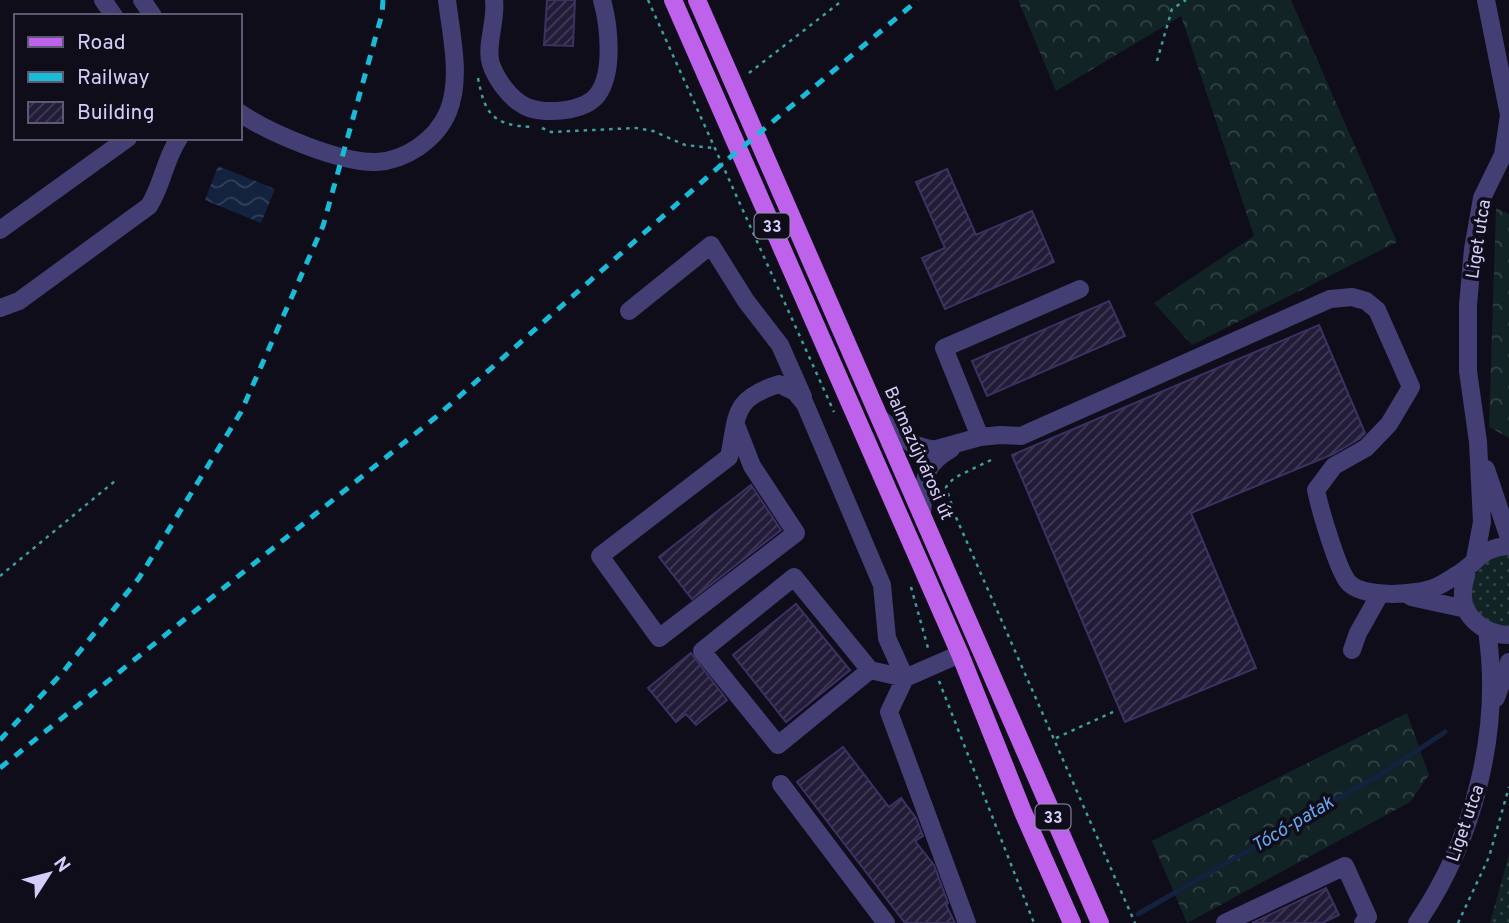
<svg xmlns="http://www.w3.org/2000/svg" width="1509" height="923" viewBox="0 0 1509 923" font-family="Overpass,sans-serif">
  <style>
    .grass { fill: url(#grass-dots) }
    .forest { fill: url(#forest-crowns) }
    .water { fill: url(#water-waves) }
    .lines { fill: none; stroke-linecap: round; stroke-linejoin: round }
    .stream { stroke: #13223e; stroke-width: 5 }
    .building { fill: url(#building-hatch); stroke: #3d3162; stroke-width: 2 }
    .path { stroke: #3b9f9e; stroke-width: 2.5; stroke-dasharray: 3.5 5; stroke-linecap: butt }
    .minor { stroke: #433e74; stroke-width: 18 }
    .major { stroke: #bf62eb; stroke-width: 18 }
    .rail { stroke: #1bbad7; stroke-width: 5; stroke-dasharray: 10 9; stroke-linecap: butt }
    .labels { text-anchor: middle; stroke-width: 7; stroke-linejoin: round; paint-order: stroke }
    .shield { fill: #100d1b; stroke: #9a93b6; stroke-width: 2 }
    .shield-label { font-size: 16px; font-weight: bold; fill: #d5cdf9 }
    .street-label { font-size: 18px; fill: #d5cdf9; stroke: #100d1b }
    .water-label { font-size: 19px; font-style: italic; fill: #68a8ec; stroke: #100d1b }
  </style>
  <defs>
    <pattern id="grass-dots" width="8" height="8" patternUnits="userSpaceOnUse" patternTransform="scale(1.75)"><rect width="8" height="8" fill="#112324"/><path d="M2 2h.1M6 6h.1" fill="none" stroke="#334245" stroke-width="1.8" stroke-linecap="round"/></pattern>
    <pattern id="forest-crowns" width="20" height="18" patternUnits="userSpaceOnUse" patternTransform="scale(1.75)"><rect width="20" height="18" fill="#112324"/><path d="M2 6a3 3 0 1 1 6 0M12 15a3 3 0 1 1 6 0" fill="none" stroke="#334245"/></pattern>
    <pattern id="water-waves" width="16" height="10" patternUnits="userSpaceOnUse" patternTransform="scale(1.75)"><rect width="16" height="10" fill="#13223e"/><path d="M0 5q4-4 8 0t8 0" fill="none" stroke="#34415b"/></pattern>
    <pattern id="building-hatch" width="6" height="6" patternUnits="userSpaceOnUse" patternTransform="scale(1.75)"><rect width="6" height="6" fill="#231c39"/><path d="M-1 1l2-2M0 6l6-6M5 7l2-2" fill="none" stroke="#423c56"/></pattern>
  </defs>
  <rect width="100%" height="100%" fill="#100d1b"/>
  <path class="grass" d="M 1509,555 L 1509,628 C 1458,622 1459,556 1509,555 Z
    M 1509,854 L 1509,923 L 1490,923 Z"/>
  <path class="forest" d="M 1018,0 L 1291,0 L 1397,242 L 1192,345 L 1154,303 L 1254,236 L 1181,16 L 1056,91 Z
    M 1496,208 L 1509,214 L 1509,438 L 1489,427 Z
    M 1407,713 L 1429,775 L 1410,802 L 1187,923 L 1152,841 Z"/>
  <path class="water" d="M 218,166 L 275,189 L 261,223 L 205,200 Z"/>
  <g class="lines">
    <path class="stream" d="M 1138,914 L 1388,770 L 1445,732"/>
  </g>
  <path class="building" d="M 547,0 L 575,0 L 573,46 L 544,45 Z
    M 947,169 L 976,235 L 1032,211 L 1054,262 L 945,309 L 922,258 L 945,248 L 916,182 Z
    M 1109,301 L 1125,336 L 987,396 L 972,361 Z
    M 1319,325 L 1365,433 L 1359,439 L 1333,454 L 1191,513 L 1256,668 L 1125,722 L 1012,455 Z
    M 751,485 L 781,530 L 692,599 L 659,557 Z
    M 796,604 L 850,670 L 786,722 L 733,655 Z
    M 691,653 L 727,700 L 696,725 L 686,714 L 676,722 L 648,688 Z
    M 843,747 L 889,807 L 901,798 L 916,818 L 923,836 L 915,841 L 934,865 L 948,903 L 946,905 L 955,923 L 905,923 L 797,782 Z
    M 1326,888 L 1339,915 L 1322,923 L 1252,923 Z"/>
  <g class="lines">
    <path class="path" d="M 648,0 L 834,412
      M 1157,61 L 1172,9 L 1186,0
      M 749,73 L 843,0
      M 478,78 C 485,115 493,125 532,127
      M 542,128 L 551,132 L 636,128 L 653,131 L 685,145 L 713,148
      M 991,460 L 954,478 L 946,487 L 955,515 L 1135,923
      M 0,576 L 115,481
      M 911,587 L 928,648
      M 939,681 L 1034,923
      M 1056,738 L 1113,712
      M 1458,923 L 1489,857 L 1509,787"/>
    <path class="minor" d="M 103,0 L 114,16
      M 142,0 L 153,16
      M 494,0 C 497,19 485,47 491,64 C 496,79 509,97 523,105 C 541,116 586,112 598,94 C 614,72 609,25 602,0
      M 240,113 C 269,133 340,163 376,162 C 405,161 436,140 448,112 C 462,78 451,35 447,0
      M 0,230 L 128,138
      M 0,308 L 19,301 L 149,206 C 163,184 164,161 179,138
      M 629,311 L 711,245 L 746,301 L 780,345 L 803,397
      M 882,420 L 912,444 L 933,450 L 980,437 L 1000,435 L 1021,436 L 1330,299 L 1352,297 L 1366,301 L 1377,310 L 1411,387 L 1389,424 L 1366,448 L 1334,466 L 1316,490 C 1320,509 1337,568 1348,582 C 1362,599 1418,595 1436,587 C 1443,584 1449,580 1455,576 C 1477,564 1480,547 1509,546
      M 736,425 L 752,466 L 796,533 L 659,638 L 600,556 L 729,457 C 738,414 732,399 779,384 L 795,392 L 805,404 L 882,585 L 887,638 L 905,678
      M 980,437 L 944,348 L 1080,289
      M 1486,469 L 1509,538
      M 922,512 C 926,480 920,467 951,449
      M 1475,559 L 1482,522 L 1478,442 L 1468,371 L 1468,305 L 1473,249 L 1482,198 L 1503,155 L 1509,115 L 1486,0
      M 1467,569 C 1466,577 1463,585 1463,592 C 1461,617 1486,635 1509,635
      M 1411,597 L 1466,609
      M 1352,650 L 1358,633 L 1380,594
      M 960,654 L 905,678 L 889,712 L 967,923
      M 870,670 L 778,745 L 702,651 L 794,577 L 870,670 L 905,678
      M 1496,698 L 1509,662
      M 781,784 L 886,923
      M 1225,923 L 1345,866 L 1368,917 L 1363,923
      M 1417,923 C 1474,840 1502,730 1487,631"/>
    <path class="major" d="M 673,0 L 960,654 L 1023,812 L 1072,923
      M 697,0 L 1100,923"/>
    <path class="rail" d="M 0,740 L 63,672 L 139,578 L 241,412 L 323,226 L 382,14 L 383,0
      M 0,768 L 436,417 L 721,165 L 918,0"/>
  </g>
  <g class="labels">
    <g class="shield">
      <rect x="754.5" y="213.5" width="35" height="25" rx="5"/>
      <rect x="1035.5" y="804.5" width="35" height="25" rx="5"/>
    </g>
    <g class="shield-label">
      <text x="772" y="232">33</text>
      <text x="1053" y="823">33</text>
    </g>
    <g class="street-label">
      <text transform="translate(1478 239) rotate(-81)" y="6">Liget utca</text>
      <text transform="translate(919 453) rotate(66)" y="6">Balmazújvárosi út</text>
      <text transform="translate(1465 823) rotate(-71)" y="6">Liget utca</text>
    </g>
    <g class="water-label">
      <text transform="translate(1292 823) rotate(-31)" y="7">Tócó-patak</text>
    </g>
  </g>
  <rect x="14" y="14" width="228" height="126" fill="#100d1b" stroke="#5f5a74" stroke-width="2"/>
  <rect x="28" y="37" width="35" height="10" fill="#bf62eb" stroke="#5f5a74" stroke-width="2"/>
  <text x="77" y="49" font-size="21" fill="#d5cdf9">Road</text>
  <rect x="28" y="72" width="35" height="10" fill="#1bbad7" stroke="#5f5a74" stroke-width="2"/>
  <text x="77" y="84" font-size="21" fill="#d5cdf9">Railway</text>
  <rect x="28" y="102" width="35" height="21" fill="url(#building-hatch)" stroke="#5f5a74" stroke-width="2"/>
  <text x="77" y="119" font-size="21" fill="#d5cdf9">Building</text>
  <g transform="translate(49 874) rotate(54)" stroke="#100d1b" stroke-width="5" paint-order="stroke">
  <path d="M0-5L12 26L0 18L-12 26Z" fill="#d5cdf9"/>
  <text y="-10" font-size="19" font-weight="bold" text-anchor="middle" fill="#d5cdf9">N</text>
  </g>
</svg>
